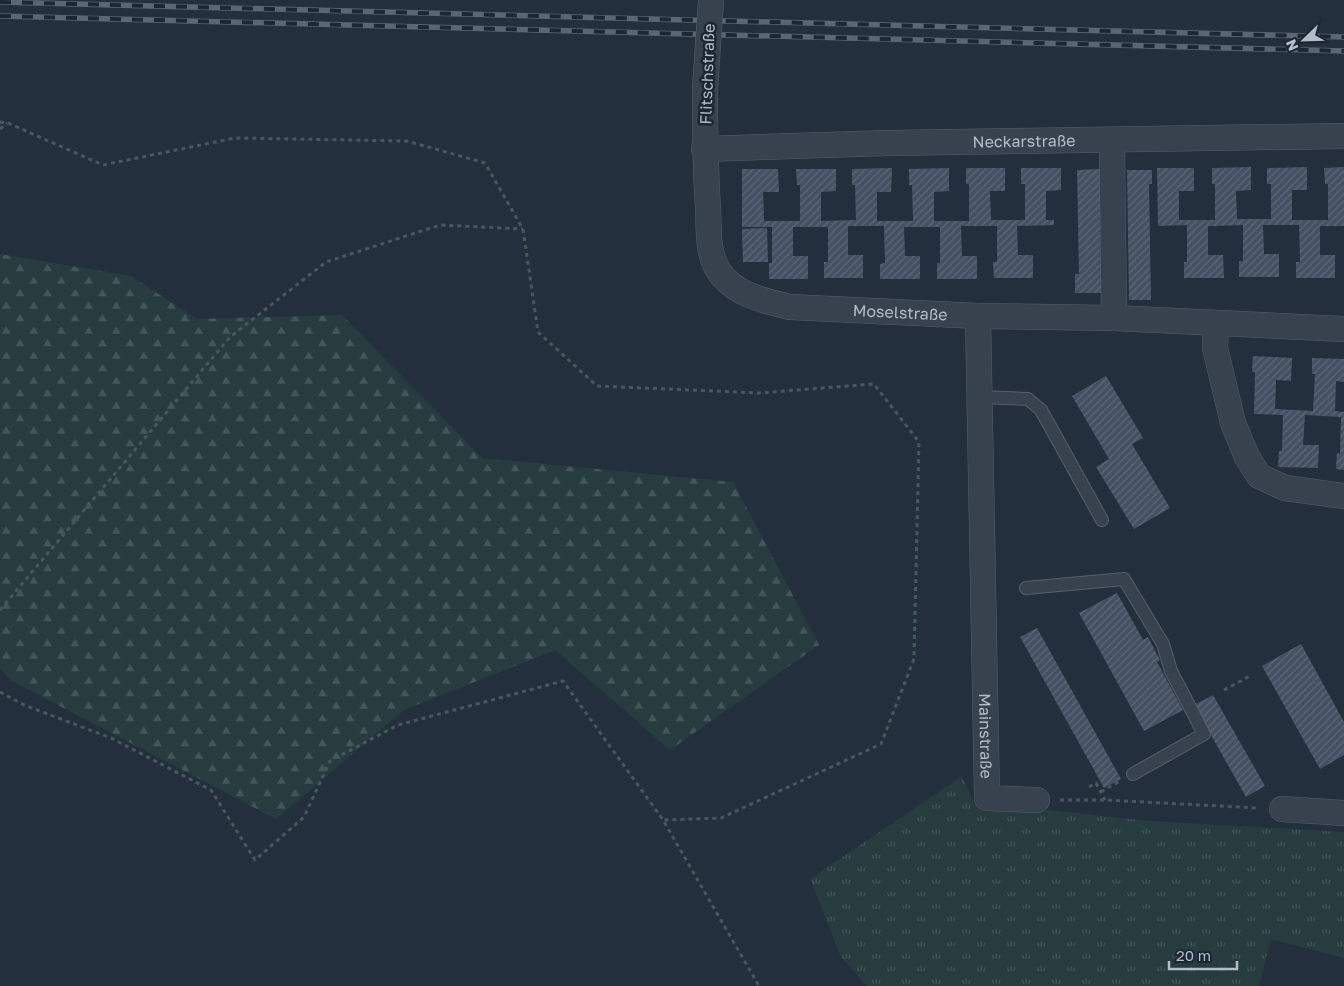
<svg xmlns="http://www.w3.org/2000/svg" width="1344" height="986" viewBox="0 0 1344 986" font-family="'Golos Text',sans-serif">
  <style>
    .grass { fill: url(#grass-tufts) }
    .forest { fill: url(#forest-firs) }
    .building { fill: url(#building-hatch) }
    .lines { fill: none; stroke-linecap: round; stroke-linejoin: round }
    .service-casing { stroke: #565f6c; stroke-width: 14 }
    .minor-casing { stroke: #565f6c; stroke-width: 26 }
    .path { stroke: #44595c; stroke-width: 3; stroke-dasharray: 4 4; stroke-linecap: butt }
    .service { stroke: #38414e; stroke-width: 12 }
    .minor { stroke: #38414e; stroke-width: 25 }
    .rail-casing { stroke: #5a6575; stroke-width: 5.5 }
    .rail { stroke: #1d2633; stroke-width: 4; stroke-dasharray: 11; stroke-linecap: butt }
    .minor-bridge-casing { stroke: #565f6c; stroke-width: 26; stroke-linecap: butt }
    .minor-bridge { stroke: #38414e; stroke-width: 25 }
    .labels { text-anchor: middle; stroke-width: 5; stroke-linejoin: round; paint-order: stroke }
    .street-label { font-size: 16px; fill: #b4bcc9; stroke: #1d2633 }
  </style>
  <defs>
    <pattern id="grass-tufts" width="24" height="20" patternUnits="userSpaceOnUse" patternTransform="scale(1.25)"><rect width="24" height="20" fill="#263c3f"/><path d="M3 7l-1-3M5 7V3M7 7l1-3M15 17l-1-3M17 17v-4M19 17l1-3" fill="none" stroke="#435659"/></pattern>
    <pattern id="forest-firs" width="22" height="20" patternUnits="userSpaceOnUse" patternTransform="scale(1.25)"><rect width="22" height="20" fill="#263c3f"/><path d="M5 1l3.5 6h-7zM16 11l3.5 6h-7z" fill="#435659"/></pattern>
    <pattern id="building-hatch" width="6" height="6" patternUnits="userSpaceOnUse" patternTransform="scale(1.25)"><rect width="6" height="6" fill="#455162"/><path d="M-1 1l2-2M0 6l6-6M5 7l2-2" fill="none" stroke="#5d6877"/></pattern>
  </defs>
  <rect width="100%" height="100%" fill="#242f3e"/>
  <path class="grass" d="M 962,776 L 974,802 L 1148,821 L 1344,832 L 1344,958 L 1271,939 L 1259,986 L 867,986 L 841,957 L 810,879 Z"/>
  <path class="forest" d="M 0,254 L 131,276 L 197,319 L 342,315 L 482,458 L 733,482 L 819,645 L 670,750 L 555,650 L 404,710 L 276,819 L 10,680 L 0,668 Z"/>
  <path class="building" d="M 1251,167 L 1251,190 L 1236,191 L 1237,219 L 1271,219 L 1271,184 L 1267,184 L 1267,168 L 1307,167 L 1307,190 L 1292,190 L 1292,220 L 1328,220 L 1328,184 L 1325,184 L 1324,168 L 1344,167 L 1344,226 L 1320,226 L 1320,255 L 1335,255 L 1335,278 L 1296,278 L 1296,262 L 1300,262 L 1299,225 L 1263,225 L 1264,254 L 1279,254 L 1279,277 L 1239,277 L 1239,261 L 1243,261 L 1243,225 L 1215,226 L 1208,226 L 1208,255 L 1223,255 L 1224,278 L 1184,278 L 1184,262 L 1187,262 L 1187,225 L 1158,226 L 1157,168 L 1194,168 L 1194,191 L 1179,191 L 1179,220 L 1215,220 L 1215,184 L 1212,184 L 1212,168 Z
    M 892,168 L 891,192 L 877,192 L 877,221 L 913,221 L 912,185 L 909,185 L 909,169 L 949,168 L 949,191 L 934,192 L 934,221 L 969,221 L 969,184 L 966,184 L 966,168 L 1005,168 L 1005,191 L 990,191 L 991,220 L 1025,220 L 1025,184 L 1021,184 L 1021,168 L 1061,168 L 1061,190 L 1046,191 L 1046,220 L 1054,220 L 1054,225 L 1017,226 L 1018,255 L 1033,255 L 1033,278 L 994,278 L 993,262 L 997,262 L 997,226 L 961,226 L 962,256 L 977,256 L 977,279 L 937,279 L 937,263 L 940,263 L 940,227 L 904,227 L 905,256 L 920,256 L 920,279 L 880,279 L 880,264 L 885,263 L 884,226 L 848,226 L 848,255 L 863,255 L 863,278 L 824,278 L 824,262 L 828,262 L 828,227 L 793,227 L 793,256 L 808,256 L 808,279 L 769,279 L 769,263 L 772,263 L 772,227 L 742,227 L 742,169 L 778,169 L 779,192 L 763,192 L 764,221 L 800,221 L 800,185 L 797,185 L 796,169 L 836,169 L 836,191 L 821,192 L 821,221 L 856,220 L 855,185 L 852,185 L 852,169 Z
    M 1100,169 L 1102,293 L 1075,293 L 1075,274 L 1079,274 L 1077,170 Z
    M 1127,170 L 1152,170 L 1152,184 L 1149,184 L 1151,300 L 1129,300 Z
    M 767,228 L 768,262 L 743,262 L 742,229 Z
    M 1253,356 L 1292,358 L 1291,381 L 1276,380 L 1275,409 L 1313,411 L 1315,374 L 1312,374 L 1312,358 L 1344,359 L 1344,382 L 1336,381 L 1335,411 L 1344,412 L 1344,470 L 1336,469 L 1337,453 L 1340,454 L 1341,417 L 1305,415 L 1303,445 L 1319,445 L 1318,468 L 1278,467 L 1279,451 L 1282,451 L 1283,415 L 1254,414 L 1255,372 L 1252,372 Z
    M 1106,376 L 1143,438 L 1132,444 L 1170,508 L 1134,529 L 1096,467 L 1109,459 L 1072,396 Z
    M 1117,593 L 1143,640 L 1148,637 L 1160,660 L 1157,662 L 1183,710 L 1144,731 L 1079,613 Z
    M 1037,628 L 1121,779 L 1104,788 L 1020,637 Z
    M 1301,644 L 1344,722 L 1344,755 L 1320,769 L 1262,666 Z
    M 1213,695 L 1265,786 L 1246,797 L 1194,705 Z"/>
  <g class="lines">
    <g class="service-casing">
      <path id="service" d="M 980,397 L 1028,399 L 1041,410 L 1102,520
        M 1026,588 L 1124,579 L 1163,644 L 1171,671 L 1204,734 L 1133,774"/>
    </g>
    <g class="minor-casing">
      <g id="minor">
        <path id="s1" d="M 705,89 C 705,129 705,167 708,207 C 709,228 707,252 718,270 C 734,295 764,301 790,307 L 978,316 L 1114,318 L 1344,329"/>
        <path d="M 1112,140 L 1114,318"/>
        <path id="s2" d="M 704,149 L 888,143 L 1344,136"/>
        <path id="s3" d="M 978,316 L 987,798 L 1037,800"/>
        <path d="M 1216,323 L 1215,348 L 1233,423 L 1247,457 L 1259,476 L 1285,488 L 1344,496"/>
        <path d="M 1282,809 L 1344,813"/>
      </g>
    </g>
    <path class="path" d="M 0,122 L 8,123 L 103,165 L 235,138 L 407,141 L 485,163 L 523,229 L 538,332 L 597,386 L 759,393 L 874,384 L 919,442 L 914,659 L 881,744 L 721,818 L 663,820 L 759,986
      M 0,129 L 7,123
      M 0,610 L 230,337 L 326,262 L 440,225 L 523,229
      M 1224,690 L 1250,676
      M 0,692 L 24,705 L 111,738 L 211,790 L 255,860 L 304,817 L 330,761 L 398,725 L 563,681 L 663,820
      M 1089,787 L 1096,783 L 1105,800
      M 1101,792 L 1120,781
      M 1060,800 L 1105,800 L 1258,808"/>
    <use href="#service" class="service"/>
    <use href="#minor" class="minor"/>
    <g class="rail-casing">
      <path id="rail" d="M 0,2 L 1344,37
        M 0,16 L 1344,51"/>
    </g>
    <use href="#rail" class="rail"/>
    <g class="minor-bridge-casing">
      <path id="minor-bridge" d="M 705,89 L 711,0"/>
    </g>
    <use href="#minor-bridge" class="minor-bridge"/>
  </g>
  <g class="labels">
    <g class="street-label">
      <text transform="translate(707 74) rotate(-88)" y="6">Flitschstraße</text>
      <text dy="6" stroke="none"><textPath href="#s2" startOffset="320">Neckarstraße</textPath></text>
      <text dy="6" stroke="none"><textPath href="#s1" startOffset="376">Moselstraße</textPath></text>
      <text dy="6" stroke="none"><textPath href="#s3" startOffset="420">Mainstraße</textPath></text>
    </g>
  </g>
  <g transform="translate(1304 40) rotate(247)" stroke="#1d2633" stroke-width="4" paint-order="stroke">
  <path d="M0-4L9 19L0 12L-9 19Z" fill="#b4bcc9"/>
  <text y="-8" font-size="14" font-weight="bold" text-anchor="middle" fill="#b4bcc9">N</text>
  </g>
  <path d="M1169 961v8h68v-8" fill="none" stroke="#b4bcc9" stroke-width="2.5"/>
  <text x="1176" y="961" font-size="15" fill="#b4bcc9" stroke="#1d2633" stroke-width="4" paint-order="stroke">20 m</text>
</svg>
